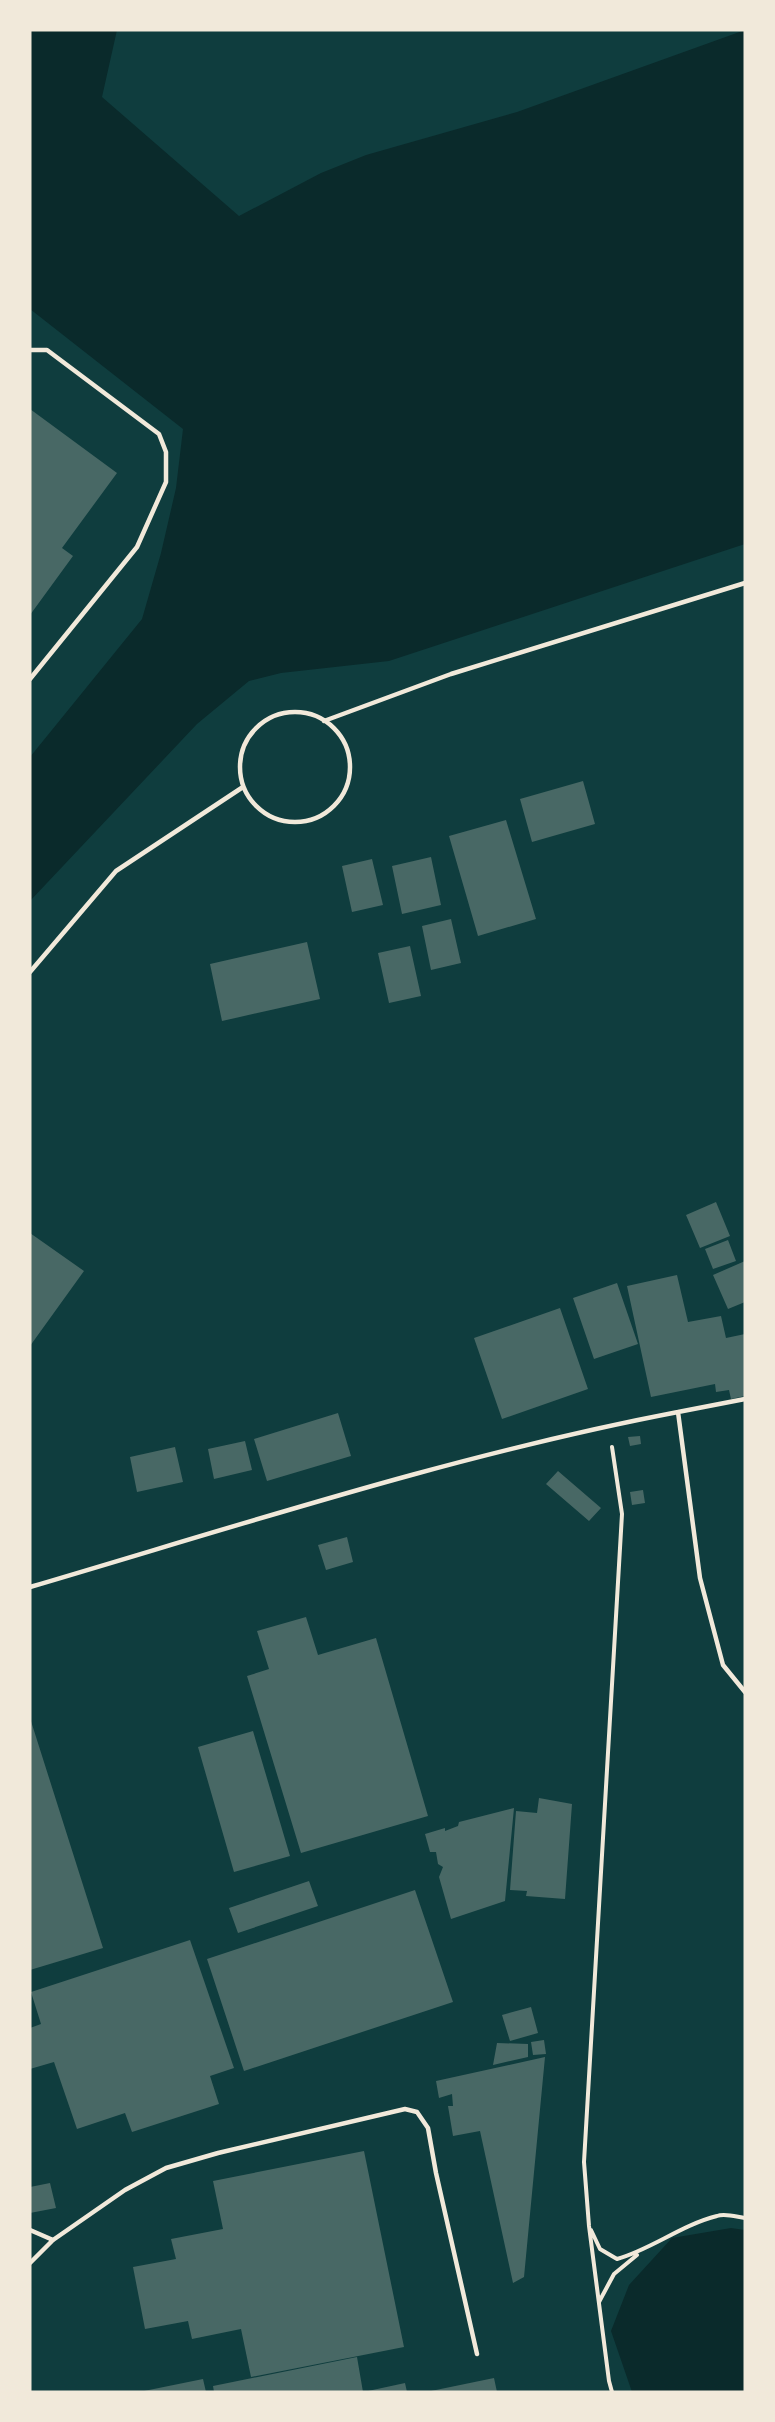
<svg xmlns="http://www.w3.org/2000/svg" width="775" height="2422" viewBox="0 0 775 2422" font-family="'Work Sans',sans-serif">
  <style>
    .water { fill: #0a2a2b }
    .building { fill: #486865 }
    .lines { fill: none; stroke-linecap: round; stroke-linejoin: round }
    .path { stroke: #f1e9da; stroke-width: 4 }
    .service { stroke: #f1e9da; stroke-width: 4.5 }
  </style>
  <rect width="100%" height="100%" fill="#0f3d3e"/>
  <path class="water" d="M 30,30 L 117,30 L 102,97 L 239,216 L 321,173 L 366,155 L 517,112 L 745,30 L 745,544 L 389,661 L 281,673 L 249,681 L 197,724 L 30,901 L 30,757 L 142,619 L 161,553 L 176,488 L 183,429 L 30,309 Z
    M 731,2228 L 745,2230 L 745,2392 L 632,2392 L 611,2331 L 629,2285 L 672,2238 Z"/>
  <path class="building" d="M 30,409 L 117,473 L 62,548 L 73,556 L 30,615 Z
    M 583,781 L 595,824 L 532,842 L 520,799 Z
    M 506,820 L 536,919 L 478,936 L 449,836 Z
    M 431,857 L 441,905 L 402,914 L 392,866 Z
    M 372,859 L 383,905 L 352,912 L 342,866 Z
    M 451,919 L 461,963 L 431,970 L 422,926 Z
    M 307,942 L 320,999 L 222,1021 L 210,964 Z
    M 410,946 L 421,996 L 389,1003 L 378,953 Z
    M 716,1202 L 730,1236 L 700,1248 L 686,1215 Z
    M 30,1233 L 84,1271 L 30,1346 Z
    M 728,1240 L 736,1261 L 713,1269 L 705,1249 Z
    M 745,1261 L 745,1302 L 728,1309 L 713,1275 Z
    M 677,1275 L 688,1322 L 721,1316 L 726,1338 L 745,1334 L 745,1396 L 731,1399 L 729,1390 L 716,1392 L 715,1384 L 651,1397 L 627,1286 Z
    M 617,1283 L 638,1344 L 594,1359 L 573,1298 Z
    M 560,1308 L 588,1389 L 502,1419 L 474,1338 Z
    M 338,1413 L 351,1456 L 267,1481 L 254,1439 Z
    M 640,1436 L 641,1444 L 630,1446 L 628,1437 Z
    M 245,1441 L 252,1470 L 214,1479 L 208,1449 Z
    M 175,1447 L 183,1482 L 137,1492 L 130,1457 Z
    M 558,1471 L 601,1508 L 589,1521 L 546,1484 Z
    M 643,1490 L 645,1503 L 632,1505 L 630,1492 Z
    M 347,1537 L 353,1562 L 326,1570 L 318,1545 Z
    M 306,1617 L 318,1655 L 376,1638 L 428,1816 L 301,1853 L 247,1676 L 269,1669 L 257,1631 Z
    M 30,1718 L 103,1948 L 30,1970 Z
    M 253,1731 L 290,1856 L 234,1872 L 198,1747 Z
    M 539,1798 L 572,1804 L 565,1899 L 526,1896 L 527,1891 L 510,1890 L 516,1811 L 537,1813 Z
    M 514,1808 L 505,1901 L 451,1919 L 439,1877 L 443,1867 L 438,1864 L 436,1852 L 430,1852 L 425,1834 L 445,1828 L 445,1831 L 458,1826 L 459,1822 Z
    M 309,1881 L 318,1906 L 238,1933 L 229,1908 Z
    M 415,1890 L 453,2002 L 244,2071 L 207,1959 Z
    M 190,1940 L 234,2068 L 210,2076 L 219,2104 L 132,2132 L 125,2113 L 77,2129 L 54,2062 L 30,2069 L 30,2028 L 41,2024 L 31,1992 Z
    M 531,2007 L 538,2033 L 510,2041 L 502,2015 Z
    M 544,2040 L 546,2054 L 533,2055 L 531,2042 Z
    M 497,2043 L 528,2044 L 528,2057 L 493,2065 Z
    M 545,2057 L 524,2277 L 513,2283 L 480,2131 L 453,2136 L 448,2106 L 453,2106 L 452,2094 L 439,2098 L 436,2081 Z
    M 364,2151 L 404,2347 L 251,2377 L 241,2329 L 192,2339 L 188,2321 L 145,2329 L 133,2267 L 176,2259 L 171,2239 L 223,2229 L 213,2181 Z
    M 50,2183 L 56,2208 L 30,2213 L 30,2187 Z
    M 357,2357 L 363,2392 L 214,2392 L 213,2386 Z
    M 494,2378 L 497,2392 L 431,2392 L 431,2391 Z
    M 203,2379 L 206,2392 L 145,2392 L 144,2391 Z
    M 405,2383 L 407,2392 L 368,2392 L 368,2391 Z"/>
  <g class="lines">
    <path class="path" d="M 612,1447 L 622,1514 L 584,2162 L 589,2226 L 609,2381 L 612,2392
      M 591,2230 L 600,2249 L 617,2259 C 652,2249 681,2225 717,2216 C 725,2213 737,2217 745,2218
      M 599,2302 L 614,2274 L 637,2255"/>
    <path class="service" d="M 30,350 L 47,350 L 159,434 L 166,452 L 166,482 L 137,547 L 30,679
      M240 767a55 55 0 1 1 110 0a55 55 0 1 1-110 0Z
      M 324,721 L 451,674 L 745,583
      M 30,972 L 116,871 L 243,787
      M 678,1412 L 745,1399
      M 30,1587 C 244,1524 458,1454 678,1412 L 700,1578 L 723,1665 L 745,1692
      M 30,2230 L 53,2240
      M 30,2263 L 53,2240 L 125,2190 L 166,2168 L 218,2153 L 405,2109 L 417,2112 L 428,2128 L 436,2173 L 477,2354"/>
  </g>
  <rect width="775" height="2422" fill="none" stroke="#f1e9da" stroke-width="63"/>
</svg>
